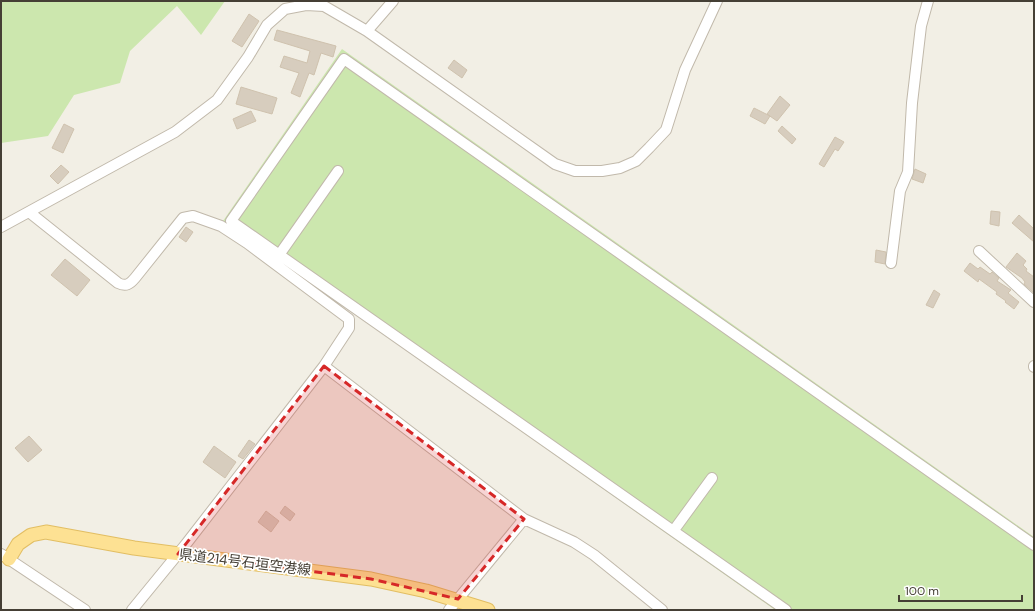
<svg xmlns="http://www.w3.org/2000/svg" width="1035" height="611" viewBox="0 0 1035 611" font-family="'DM Sans','Noto Sans JP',sans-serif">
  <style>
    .green { fill: #cce7ae }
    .building { fill: #d7cdbe; stroke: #cfc2ae }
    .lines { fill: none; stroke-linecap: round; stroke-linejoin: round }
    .minor-casing { stroke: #c1b9ab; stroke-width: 12 }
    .major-casing { stroke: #e2be63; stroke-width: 15 }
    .minor { stroke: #fff; stroke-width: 10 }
    .major { stroke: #fde193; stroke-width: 13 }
    .marked { fill: #d62828; fill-opacity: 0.2; stroke: #d62828; stroke-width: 3; stroke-dasharray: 8 5; stroke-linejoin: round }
    .labels { text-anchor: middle; stroke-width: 3.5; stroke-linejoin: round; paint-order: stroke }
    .street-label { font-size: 14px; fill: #453f35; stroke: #fff }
  </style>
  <rect width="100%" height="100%" fill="#f2efe5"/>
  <path class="green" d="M 1,1 L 225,1 L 201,35 L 177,6 L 130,51 L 120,83 L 74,95 L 48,136 L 1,143 Z
    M 342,49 L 1034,537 L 1034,610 L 775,610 L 223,221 Z"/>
  <path class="building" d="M 249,14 L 259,21 L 242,47 L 232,41 Z
    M 277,30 L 336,46 L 333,57 L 321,53 L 314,75 L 309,73 L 300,97 L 291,93 L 299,73 L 280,67 L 284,56 L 307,63 L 310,51 L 274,40 Z
    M 454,60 L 467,70 L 462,78 L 448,68 Z
    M 241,87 L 277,98 L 272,114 L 236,104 Z
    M 780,96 L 790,105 L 777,121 L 767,114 Z
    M 754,108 L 770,116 L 765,124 L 750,116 Z
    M 251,111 L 256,121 L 237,129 L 233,119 Z
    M 64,124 L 74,129 L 63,153 L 52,148 Z
    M 782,126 L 796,139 L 792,144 L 778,131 Z
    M 835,137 L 844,142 L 838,151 L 835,149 L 824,167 L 819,164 Z
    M 61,165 L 69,172 L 58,184 L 50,176 Z
    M 915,169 L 926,174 L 923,183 L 912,179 Z
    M 991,211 L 1000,212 L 999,226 L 990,224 Z
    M 1019,215 L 1034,229 L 1034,242 L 1012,223 Z
    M 186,227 L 193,232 L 186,242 L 179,237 Z
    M 876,250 L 886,252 L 885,264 L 875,262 Z
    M 1017,253 L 1026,261 L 1023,265 L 1027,269 L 1026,271 L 1034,277 L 1034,293 L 1024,284 L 1025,282 L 1022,278 L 1006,267 Z
    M 65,259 L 90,280 L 77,296 L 51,275 Z
    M 970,263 L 978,269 L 980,267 L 990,274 L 992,272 L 999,278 L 997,281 L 1011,290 L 1008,293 L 1019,302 L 1014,309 L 1005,302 L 1006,301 L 996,294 L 997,292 L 979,279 L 978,282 L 964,271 Z
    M 934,290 L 940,294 L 933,308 L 926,305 Z
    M 29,436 L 42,450 L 28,462 L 15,448 Z
    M 249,440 L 255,444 L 243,459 L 238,456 Z
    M 214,446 L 236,462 L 225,478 L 203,462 Z
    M 285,506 L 295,514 L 290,521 L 280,513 Z
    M 266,511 L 279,521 L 271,532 L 258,522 Z"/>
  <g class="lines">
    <g class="minor-casing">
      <path id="minor" d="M 367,31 L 393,1
        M 29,212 L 118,283 C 126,287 130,284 135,278 L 183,218 L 193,216 L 221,226 L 247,243 L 349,319 L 349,328 L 324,366 L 186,544 L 132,610
        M 1,227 L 175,132 L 217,100 L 248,57 L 267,25 L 285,9 L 306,5 L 324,6 L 367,31 L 555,164 L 575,171 L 602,171 L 620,168 L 636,161 L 649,148 L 666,130 L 685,70 L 717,1
        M 979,251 L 1034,302
        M 279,255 L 338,171
        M 891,263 L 900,191 L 908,172 L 912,103 L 921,26 L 928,1
        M 324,366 L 524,519 L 574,542 L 594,555 L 662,610
        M 1034,367 L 1034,366
        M 674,530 L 712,478
        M 1,554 L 85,610
        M 449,610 L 524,519
        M 786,610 L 231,221 L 344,59 L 1034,545"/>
    </g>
    <g class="major-casing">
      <path id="major" d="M 9,559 L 18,544 L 31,535 L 46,532 L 134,548 L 371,579 L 426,591 L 488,610"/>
    </g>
    <use href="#minor" class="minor"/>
    <use href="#major" class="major"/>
  </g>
  <path class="marked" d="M 324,366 L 524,519 L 458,599 L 371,579 L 178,554 Z"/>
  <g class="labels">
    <g class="street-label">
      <text transform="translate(245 562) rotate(7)" y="5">県道214号石垣空港線</text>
    </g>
  </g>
  <rect width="1035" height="611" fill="none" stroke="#453f35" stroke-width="4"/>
  <path d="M899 595v6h123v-6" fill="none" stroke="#453f35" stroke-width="2"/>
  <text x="905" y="595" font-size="12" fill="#453f35" stroke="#ffffff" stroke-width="3" paint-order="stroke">100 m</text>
</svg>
